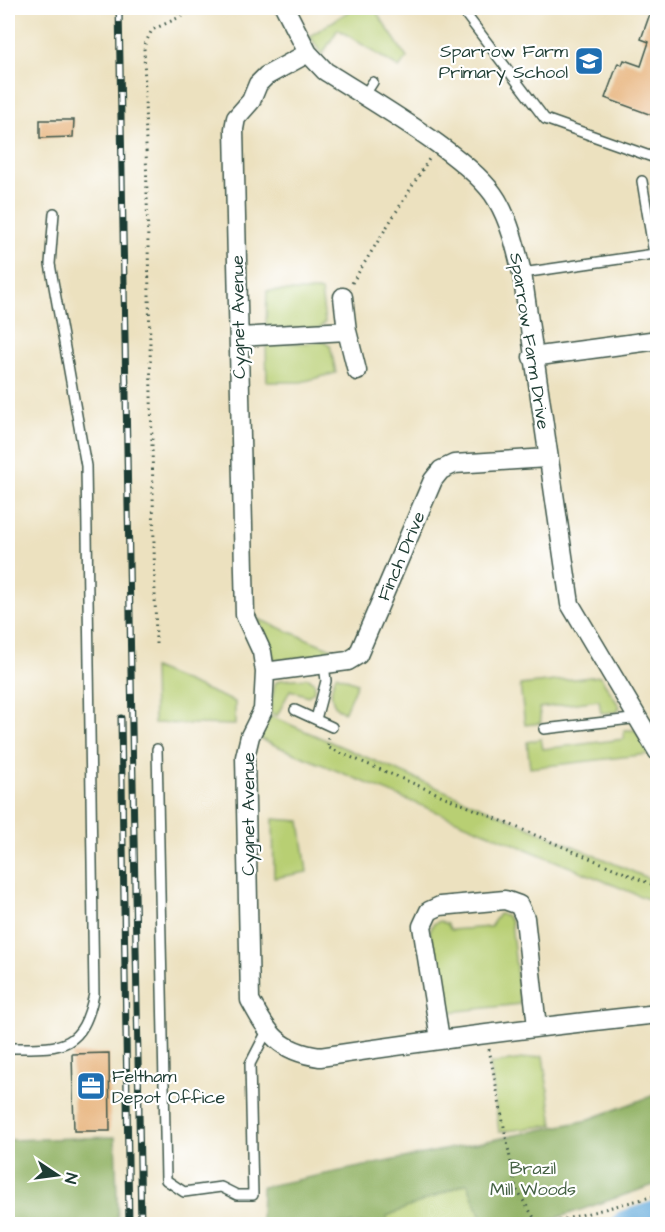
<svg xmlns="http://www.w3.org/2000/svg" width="665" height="1232" viewBox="0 0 665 1232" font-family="'Architects Daughter',sans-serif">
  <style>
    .green { fill: #b8cf73; stroke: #6c8654; stroke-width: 1.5 }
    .forest { fill: #92b265; stroke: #58784c; stroke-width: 1.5 }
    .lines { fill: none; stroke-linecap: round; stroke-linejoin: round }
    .river { stroke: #64abdb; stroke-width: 28 }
    .building { fill: #e7b27a }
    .lane-casing { stroke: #3e5649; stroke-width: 12 }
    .street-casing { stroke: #3e5649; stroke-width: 21 }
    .path { stroke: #3e5649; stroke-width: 3; stroke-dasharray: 1.5 4.5; stroke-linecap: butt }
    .lane { stroke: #fff; stroke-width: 9 }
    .street { stroke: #fff; stroke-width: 18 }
    .rail-casing { stroke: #1f3d34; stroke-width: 7 }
    .rail { stroke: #fff; stroke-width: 4.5; stroke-dasharray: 14; stroke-linecap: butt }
    .labels { text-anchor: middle; stroke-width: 4.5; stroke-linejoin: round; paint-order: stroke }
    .poi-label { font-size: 18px; fill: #1f3d34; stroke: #fff; text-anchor: end }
    .street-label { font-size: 18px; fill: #1f3d34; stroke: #fff }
    .park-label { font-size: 18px; fill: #456244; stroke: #fff }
  </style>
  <rect width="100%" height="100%" fill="#fff"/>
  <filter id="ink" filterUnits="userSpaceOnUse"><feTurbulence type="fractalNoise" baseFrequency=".0167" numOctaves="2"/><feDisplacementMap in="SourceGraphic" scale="12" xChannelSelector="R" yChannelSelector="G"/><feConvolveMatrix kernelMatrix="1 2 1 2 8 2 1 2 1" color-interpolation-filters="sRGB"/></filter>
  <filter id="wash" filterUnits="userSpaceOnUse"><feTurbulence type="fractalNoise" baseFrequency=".008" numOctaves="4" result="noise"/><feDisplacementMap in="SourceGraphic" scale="24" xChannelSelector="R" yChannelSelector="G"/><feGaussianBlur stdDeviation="1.35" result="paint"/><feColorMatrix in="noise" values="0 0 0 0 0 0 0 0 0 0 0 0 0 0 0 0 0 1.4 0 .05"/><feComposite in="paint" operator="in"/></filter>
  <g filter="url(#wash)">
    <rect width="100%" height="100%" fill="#ece1bf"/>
    <path class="green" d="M 354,8 L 374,8 L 407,58 L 399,68 L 338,29 L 322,55 L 310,36 Z
      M 267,291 L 321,291 L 325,322 L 320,328 L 266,329 Z
      M 324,342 L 330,345 L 336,373 L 301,382 L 267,382 L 266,344 Z
      M 258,619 L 339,652 L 275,661 Z
      M 153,668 L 235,702 L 235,725 L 154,723 Z
      M 336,675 L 357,683 L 344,713 C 329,705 329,690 336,675 Z
      M 600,676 L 620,707 L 617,712 L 601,713 L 599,700 L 539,708 L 541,723 L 525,725 L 520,685 Z
      M 309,678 L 315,684 L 314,691 L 308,696 L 290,690 L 277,716 L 270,712 L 275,683 L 280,680 Z
      M 270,716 L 657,882 L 657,903 L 260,739 Z
      M 624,730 L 636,730 L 649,754 L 530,768 L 527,742 L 541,739 L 543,749 L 624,739 Z
      M 273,819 L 300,821 L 307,872 L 274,878 Z
      M 499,914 L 506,915 L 511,922 L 520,1004 L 441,1013 L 430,931 L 433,924 L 440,921 L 447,924 L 451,930 L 490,927 Z
      M 543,1056 L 553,1125 L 499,1132 L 490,1064 Z
      M 467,1183 L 484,1224 L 387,1224 L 386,1216 Z"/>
    <path class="forest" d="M 657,1094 L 657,1184 L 539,1224 L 484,1224 L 467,1183 L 387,1216 L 387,1224 L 261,1224 L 262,1187 L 584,1121 Z
      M 115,1137 L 118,1224 L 8,1224 L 8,1140 Z"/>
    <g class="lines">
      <path class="river" d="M 626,1224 L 658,1214"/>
    </g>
    <g id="blocks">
      <path class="building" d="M 652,8 L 657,8 L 657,117 L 605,98 L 618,63 L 622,65 L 624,60 L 641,66 L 649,42 L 641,39 Z
        M 40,120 L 74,120 L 73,137 L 40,138 Z
        M 109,1053 L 110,1131 L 74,1131 L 72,1054 Z"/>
    </g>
  </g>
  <g filter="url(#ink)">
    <use href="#blocks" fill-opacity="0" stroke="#3e5649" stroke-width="1.5"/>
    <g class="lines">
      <g class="lane-casing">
        <path id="lane" d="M 461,8 L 545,119 L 658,159
          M 364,96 L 373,82
          M 522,273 L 654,254 L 642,181
          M 295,710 L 332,727
          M 316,719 L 326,681 L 324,664
          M 544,729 L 640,718
          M 157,749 L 166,1180 L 184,1192 L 221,1187 L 237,1195 L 253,1195 L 250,1064 L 267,1031
          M 8,1048 C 60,1048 82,1052 94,994 L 86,466 L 50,264 L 54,213"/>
      </g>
      <g class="street-casing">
        <path id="street" d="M 285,8 L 308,53 L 325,71 C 368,99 473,158 497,200 C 510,222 516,248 522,273 L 570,604 L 658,752
          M 308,53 L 266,76 L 258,84 L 251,101 L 236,118 L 234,129 L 245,615 L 262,652 L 265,672 L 263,710 L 250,736 L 245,757 L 250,1000 C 269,1035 279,1051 320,1057 C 432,1040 545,1026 658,1014
          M 343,297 L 347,331
          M 239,337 L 347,331 L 357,371
          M 532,357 L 658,340
          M 265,672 L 348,661 L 358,655 L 433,480 L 441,470 L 454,464 L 547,458
          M 440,1039 L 422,926 L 429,911 L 440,906 L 505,900 L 519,905 L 525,918 L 537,1027"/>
      </g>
      <path class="path" d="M 174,8 L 181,16
        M 352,283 L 429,159
        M 156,644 L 144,46 L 152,30 L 199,8
        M 329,738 L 327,747 L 658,887
        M 489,1049 L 516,1189 L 538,1224
        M 547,1224 L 658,1195"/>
      <use href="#lane" class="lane"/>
      <use href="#street" class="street"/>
      <g class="rail-casing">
        <path id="rail" d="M 119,8 L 141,1224
          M 121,718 L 129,1224"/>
      </g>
      <use href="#rail" class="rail"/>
    </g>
  </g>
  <defs>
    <g id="school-square" transform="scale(1.5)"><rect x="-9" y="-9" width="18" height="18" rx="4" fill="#1f6fb2" stroke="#fff"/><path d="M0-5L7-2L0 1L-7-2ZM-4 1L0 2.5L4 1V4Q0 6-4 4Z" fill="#fff"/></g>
    <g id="office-square" transform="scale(1.5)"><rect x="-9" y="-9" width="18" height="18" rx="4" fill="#1f6fb2" stroke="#fff"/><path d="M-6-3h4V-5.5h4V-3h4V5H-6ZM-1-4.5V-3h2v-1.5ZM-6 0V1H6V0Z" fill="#fff"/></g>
  </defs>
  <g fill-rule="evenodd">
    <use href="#school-square" x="589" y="61"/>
    <use href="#office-square" x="91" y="1086"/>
  </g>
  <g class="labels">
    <g class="poi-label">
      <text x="568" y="57">Sparrow Farm<tspan x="568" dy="21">Primary School</tspan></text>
      <text x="112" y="1082" text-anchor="start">Feltham<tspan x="112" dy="21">Depot Office</tspan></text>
    </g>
    <g class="street-label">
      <text transform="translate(238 317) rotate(-91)" y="6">Cygnet Avenue</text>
      <text transform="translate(530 341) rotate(81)" y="6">Sparrow Farm Drive</text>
      <text transform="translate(401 556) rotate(-67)" y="6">Finch Drive</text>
      <text transform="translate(248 814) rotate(-90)" y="6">Cygnet Avenue</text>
    </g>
    <g class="park-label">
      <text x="533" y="1174">Brazil<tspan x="533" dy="21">Mill Woods</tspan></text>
    </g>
  </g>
  <rect width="665" height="1232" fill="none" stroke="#fff" stroke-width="30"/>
  <g transform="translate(57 1175) rotate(103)" stroke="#ffffff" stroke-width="4.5" paint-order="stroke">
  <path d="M0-4.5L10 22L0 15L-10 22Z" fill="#1f3d34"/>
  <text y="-9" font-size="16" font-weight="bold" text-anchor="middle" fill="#1f3d34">N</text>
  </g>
</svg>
